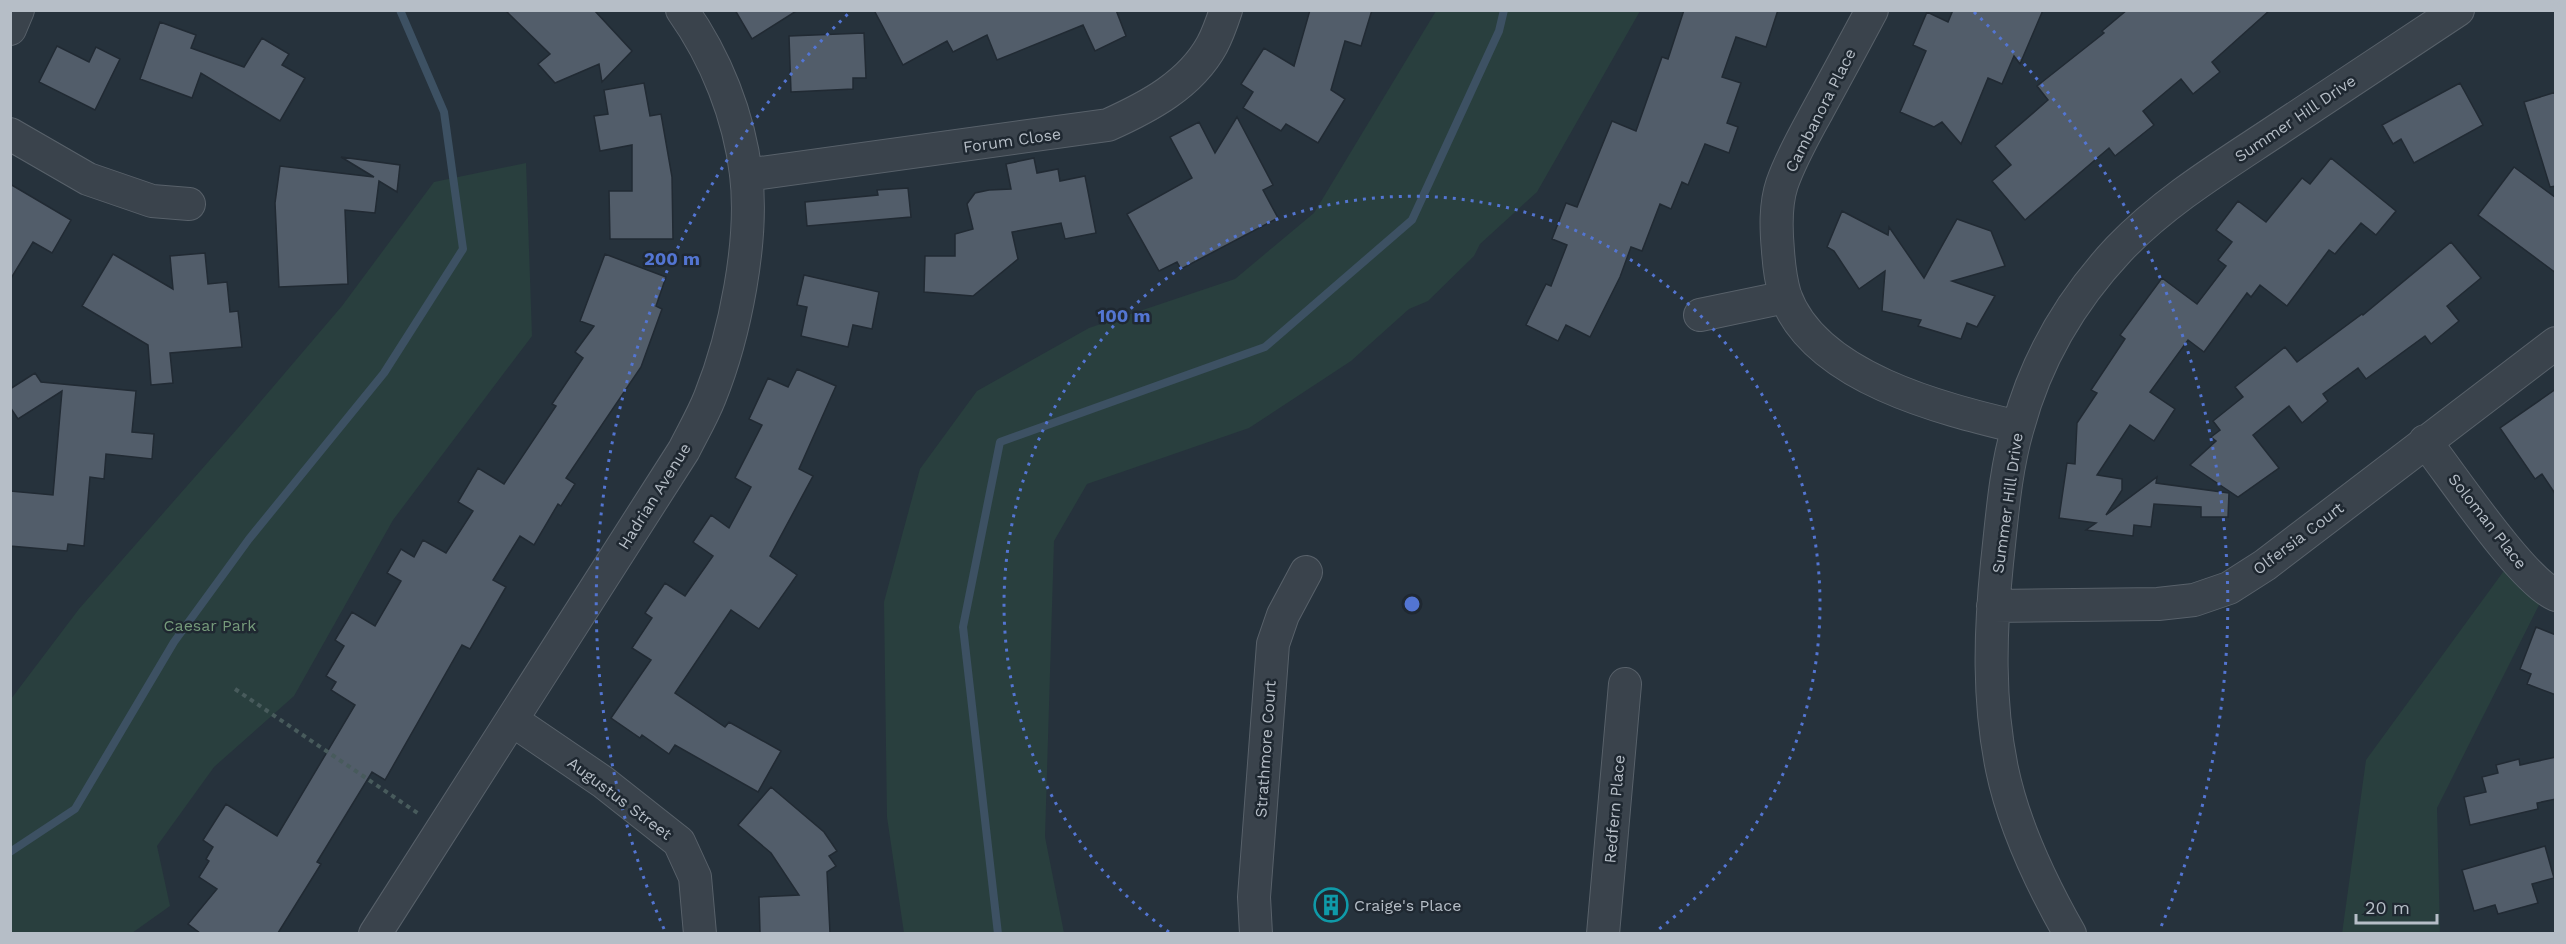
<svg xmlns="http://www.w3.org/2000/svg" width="2566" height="944" viewBox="0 0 2566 944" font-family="'Work Sans',sans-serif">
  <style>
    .green { fill: #293f3e }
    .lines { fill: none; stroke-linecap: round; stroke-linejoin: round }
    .stream { stroke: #3d5163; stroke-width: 8 }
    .building { fill: #525d6a; stroke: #212a33; stroke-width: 1.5 }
    .street-casing { stroke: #58616a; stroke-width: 34 }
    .path { stroke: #485b5c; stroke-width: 4; stroke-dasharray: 4.5 4.5; stroke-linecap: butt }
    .street { stroke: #3a434c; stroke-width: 32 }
    .ring { fill: none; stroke: #5375d2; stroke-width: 3; stroke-dasharray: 3 6 }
    .labels { text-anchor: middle; stroke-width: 5; stroke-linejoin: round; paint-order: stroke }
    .street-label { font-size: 16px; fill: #b6bec7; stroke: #1f2831 }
    .park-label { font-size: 16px; fill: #769b7b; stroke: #1f2831 }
    .poi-label { font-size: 16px; fill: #b6bec7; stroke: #1f2831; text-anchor: start }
    .centre { fill: #5375d2; stroke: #1f2831; stroke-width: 3 }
    .ring-label { font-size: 18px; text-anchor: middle; font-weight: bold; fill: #5375d2; stroke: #1f2831; stroke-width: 5; stroke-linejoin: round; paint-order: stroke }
  </style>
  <rect width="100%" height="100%" fill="#26323c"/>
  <path class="green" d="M 1436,11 L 1640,11 L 1537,192 L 1480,244 L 1474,256 L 1428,301 L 1409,309 L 1351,361 L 1249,428 L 1087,484 L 1054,541 L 1045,837 L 1064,933 L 904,933 L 887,817 L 884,602 L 920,469 L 977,391 L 1089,328 L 1235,279 L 1314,213 Z
    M 526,163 L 532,336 L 393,520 L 294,696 L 214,767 L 157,846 L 170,906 L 132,933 L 11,933 L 11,699 L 79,609 L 238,428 L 342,306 L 434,182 Z
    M 2514,557 L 2546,591 L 2437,808 L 2440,933 L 2342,934 L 2366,760 Z"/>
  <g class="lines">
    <path class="stream" d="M 10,852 L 75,809 L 174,642 L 249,539 L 384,373 L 463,249 L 444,112 L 400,10
      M 998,934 L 963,627 L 1000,442 L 1265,347 L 1412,220 L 1499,31 L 1504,10"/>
  </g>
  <path class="building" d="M 505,10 L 594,10 L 632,51 L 602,82 L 599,64 L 555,83 L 538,64 L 550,54 Z
    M 735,10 L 798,10 L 752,39 Z
    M 874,10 L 1116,10 L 1126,36 L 1095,51 L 1083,25 L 997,60 L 987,35 L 953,52 L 947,41 L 903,65 Z
    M 1310,10 L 1372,10 L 1361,46 L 1345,41 L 1331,90 L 1345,99 L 1318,143 L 1286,124 L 1281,131 L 1243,108 L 1253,92 L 1241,84 L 1264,48 L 1294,66 Z
    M 1684,10 L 1778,10 L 1766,47 L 1736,37 L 1722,77 L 1741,83 L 1727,123 L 1738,127 L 1729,153 L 1705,144 L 1688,185 L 1682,182 L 1671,209 L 1660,204 L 1642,251 L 1631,247 L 1620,277 L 1590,337 L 1566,325 L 1558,341 L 1526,325 L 1546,284 L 1551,286 L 1567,245 L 1552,239 L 1566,203 L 1577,207 L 1612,121 L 1636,131 L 1662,57 L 1668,59 Z
    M 1953,10 L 2043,10 L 2020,64 L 2014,56 L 2002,84 L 1988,78 L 1961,144 L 1942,122 L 1934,127 L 1900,112 L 1926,51 L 1913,45 L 1927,12 L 1948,22 Z
    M 2127,10 L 2270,10 L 2212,62 L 2220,72 L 2193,94 L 2181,79 L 2143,111 L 2154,125 L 2115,156 L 2109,148 L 2025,220 L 1992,181 L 2011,165 L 1995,146 L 2048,100 L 2037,86 L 2104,33 L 2102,31 Z
    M 160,22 L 196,35 L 191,48 L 244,67 L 262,38 L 289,54 L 282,65 L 305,78 L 280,121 L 201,73 L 192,98 L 140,79 Z
    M 864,33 L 866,78 L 853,78 L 853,89 L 791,92 L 789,36 Z
    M 57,46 L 89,62 L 96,47 L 120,59 L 95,110 L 39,82 Z
    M 644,83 L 650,116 L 661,114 L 672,177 L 673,239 L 610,239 L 609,191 L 632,191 L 632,145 L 600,151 L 594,116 L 608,114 L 604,90 Z
    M 2460,83 L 2483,125 L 2414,163 L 2401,139 L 2393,144 L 2382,125 Z
    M 2556,92 L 2556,186 L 2550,187 L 2524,102 Z
    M 1237,117 L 1273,185 L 1263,190 L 1278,218 L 1181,269 L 1177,262 L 1159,271 L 1127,214 L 1192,178 L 1170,137 L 1199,122 L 1215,153 Z
    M 341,157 L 400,165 L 397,192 L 379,181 L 375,213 L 345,210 L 348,284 L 279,287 L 275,203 L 280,166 L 374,177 Z
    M 1034,158 L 1037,173 L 1058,169 L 1060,181 L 1085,176 L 1096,233 L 1065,239 L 1061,223 L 1012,232 L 1018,259 L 973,296 L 924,292 L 925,256 L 955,256 L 955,234 L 973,229 L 967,204 L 975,193 L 989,190 L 1011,189 L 1006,164 Z
    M 2331,158 L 2396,211 L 2376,235 L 2361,223 L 2335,254 L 2329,250 L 2287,306 L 2260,285 L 2251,297 L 2247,293 L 2204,352 L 2188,340 L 2150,392 L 2175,409 L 2154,441 L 2130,425 L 2097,475 L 2122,479 L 2122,490 L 2106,515 L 2157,477 L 2156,483 L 2229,493 L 2228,517 L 2201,517 L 2201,507 L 2154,504 L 2151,527 L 2134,525 L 2133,536 L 2086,530 L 2096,523 L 2059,518 L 2067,463 L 2075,464 L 2077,423 L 2097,393 L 2091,390 L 2125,339 L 2120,335 L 2162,278 L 2197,304 L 2226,266 L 2218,260 L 2232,242 L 2216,230 L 2238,201 L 2266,222 L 2302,178 L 2310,184 Z
    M 2514,167 L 2556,198 L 2556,273 L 2478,215 Z
    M 10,184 L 71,220 L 52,253 L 33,242 L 10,280 Z
    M 908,188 L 911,217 L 807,226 L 805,202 L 878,195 L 877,190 Z
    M 1842,211 L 1888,235 L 1889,227 L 1924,278 L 1957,219 L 1991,231 L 2005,266 L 1952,281 L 1995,296 L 1977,327 L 1967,323 L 1961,339 L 1918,326 L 1921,320 L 1882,311 L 1885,271 L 1859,289 L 1834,251 L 1827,247 Z
    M 2451,242 L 2481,278 L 2447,306 L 2459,321 L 2431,344 L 2425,336 L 2366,379 L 2358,368 L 2323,394 L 2328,401 L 2302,423 L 2289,406 L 2253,435 L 2279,468 L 2238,497 L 2190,465 L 2216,441 L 2211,437 L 2220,430 L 2213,421 L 2243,397 L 2235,387 L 2285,347 L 2297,362 L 2362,314 L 2363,315 Z
    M 205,253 L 208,284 L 227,282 L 230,312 L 238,311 L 242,347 L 170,353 L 173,383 L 151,385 L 148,345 L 82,306 L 113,254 L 173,289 L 170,256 Z
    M 605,254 L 666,277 L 656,306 L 662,309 L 641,367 L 566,478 L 575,484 L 561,506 L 558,504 L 534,545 L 520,536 L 493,580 L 506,587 L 470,649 L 462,645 L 385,780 L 372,772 L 317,862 L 321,864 L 278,933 L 200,933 L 188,924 L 217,889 L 199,877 L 209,861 L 206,859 L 213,847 L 203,840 L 226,804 L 277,836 L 355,705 L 331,690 L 336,682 L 326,676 L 344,646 L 335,640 L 352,612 L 375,626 L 401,581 L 387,573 L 401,549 L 414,557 L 423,540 L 446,553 L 473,511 L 458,502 L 478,468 L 504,484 L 556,406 L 552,404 L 583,358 L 575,352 L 594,326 L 580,321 Z
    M 804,275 L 879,292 L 872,329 L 853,325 L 848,347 L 801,336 L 807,307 L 797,305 Z
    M 797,369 L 836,386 L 799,469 L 813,476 L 770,556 L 797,575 L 759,629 L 731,610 L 675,693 L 725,727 L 729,722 L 781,751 L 758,792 L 675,745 L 669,754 L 642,735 L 640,738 L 611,718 L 651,660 L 632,648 L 652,618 L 645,613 L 665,583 L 685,596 L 713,556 L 693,542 L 711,515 L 729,528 L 751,487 L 735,478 L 762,425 L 749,419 L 768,378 L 788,387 Z
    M 35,373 L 41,382 L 136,391 L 132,432 L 154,434 L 152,459 L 106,454 L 104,479 L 90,477 L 84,546 L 68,544 L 67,551 L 10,546 L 10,491 L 53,495 L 62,391 L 18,419 L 10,407 L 10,389 Z
    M 2556,389 L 2556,495 L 2542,474 L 2535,479 L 2500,428 Z
    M 2536,627 L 2556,635 L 2556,695 L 2527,684 L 2531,674 L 2520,669 Z
    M 2556,757 L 2556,799 L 2537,803 L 2538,809 L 2470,825 L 2464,797 L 2486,792 L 2482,777 L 2498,773 L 2496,765 L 2519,759 L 2520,765 Z
    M 771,787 L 824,832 L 837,851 L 829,856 L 836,866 L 827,872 L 830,933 L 760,933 L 759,897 L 799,895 L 771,853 L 738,825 Z
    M 2545,846 L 2554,878 L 2532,884 L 2538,903 L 2498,914 L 2495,905 L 2474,911 L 2462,870 Z"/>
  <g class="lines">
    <g class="street-casing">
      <path id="street" d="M 1872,10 C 1854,44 1836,77 1818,110 C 1805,134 1791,158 1782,184 C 1775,205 1776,229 1778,251 C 1779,266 1781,281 1785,295 C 1815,378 1943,409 2018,427
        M 10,29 L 18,10
        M 10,134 L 88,179 L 152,201 L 189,204
        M 746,175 L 1108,125 C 1148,107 1190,85 1212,45 C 1218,34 1222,22 1226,10
        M 1700,315 L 1786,297
        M 2425,441 C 2451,474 2522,581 2556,595
        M 1993,606 L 2158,604 L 2194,600 L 2229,588 L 2265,565 L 2556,343
        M 512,720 L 603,782 L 679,842 L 695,877 L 700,934
        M 375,934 L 684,450 C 693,432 703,415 710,397 C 735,335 754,240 746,174 C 739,116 716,58 682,10
        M 1256,934 L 1254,897 L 1273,644 L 1283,615 L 1306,572
        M 1603,934 L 1625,684
        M 2070,934 C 2041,883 2014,827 2002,769 C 1988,701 1990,632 1997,563 C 2002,518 2005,471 2018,427 C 2036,360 2072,299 2119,249 C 2163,203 2218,169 2271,134 C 2333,93 2395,52 2458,10"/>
    </g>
    <path class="path" d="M 235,689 L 419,814"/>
    <use href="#street" class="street"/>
  </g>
  <g class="ring">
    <path d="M1169 932A408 408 0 1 1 1655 932"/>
    <path d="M664 929A816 816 0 0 1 850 12M1974 12A816 816 0 0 1 2160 929"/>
  </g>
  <defs>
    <g id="building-ring" transform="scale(1.725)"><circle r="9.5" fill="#1f2831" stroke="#0f9aa8" stroke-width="1.5"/><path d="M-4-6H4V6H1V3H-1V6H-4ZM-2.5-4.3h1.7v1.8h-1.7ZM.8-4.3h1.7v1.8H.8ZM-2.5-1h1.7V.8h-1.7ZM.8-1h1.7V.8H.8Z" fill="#0f9aa8"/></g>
  </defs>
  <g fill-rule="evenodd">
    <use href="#building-ring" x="1331" y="905"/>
  </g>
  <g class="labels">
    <g class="street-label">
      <text transform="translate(1820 110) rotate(-63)" y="6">Cambanora Place</text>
      <text transform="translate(2295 118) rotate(-34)" y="6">Summer Hill Drive</text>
      <text transform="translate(1012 140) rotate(-8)" y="6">Forum Close</text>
      <text transform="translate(654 496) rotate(-58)" y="6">Hadrian Avenue</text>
      <text transform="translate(2007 503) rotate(-82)" y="6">Summer Hill Drive</text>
      <text transform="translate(2488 521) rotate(52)" y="6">Soloman Place</text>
      <text transform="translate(2298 538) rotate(-37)" y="6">Olfersia Court</text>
      <text transform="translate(1265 749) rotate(-86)" y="6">Strathmore Court</text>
      <text transform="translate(620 798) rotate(37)" y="6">Augustus Street</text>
      <text transform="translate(1614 809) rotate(-85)" y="6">Redfern Place</text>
    </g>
    <g class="park-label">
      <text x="210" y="631">Caesar Park</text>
    </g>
    <g class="poi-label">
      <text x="1354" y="911">Craige's Place</text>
    </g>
  </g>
  <circle cx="1412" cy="604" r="9" class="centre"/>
  <g class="ring-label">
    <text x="672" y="265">200 m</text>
    <text x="1124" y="322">100 m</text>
  </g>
  <rect width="2566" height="944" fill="none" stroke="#b6bec7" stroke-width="24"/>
  <path d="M2356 914v9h81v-9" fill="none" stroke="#b6bec7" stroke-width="3"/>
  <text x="2365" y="914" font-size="18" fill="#b6bec7" stroke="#1f2831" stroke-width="4.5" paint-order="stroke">20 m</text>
</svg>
